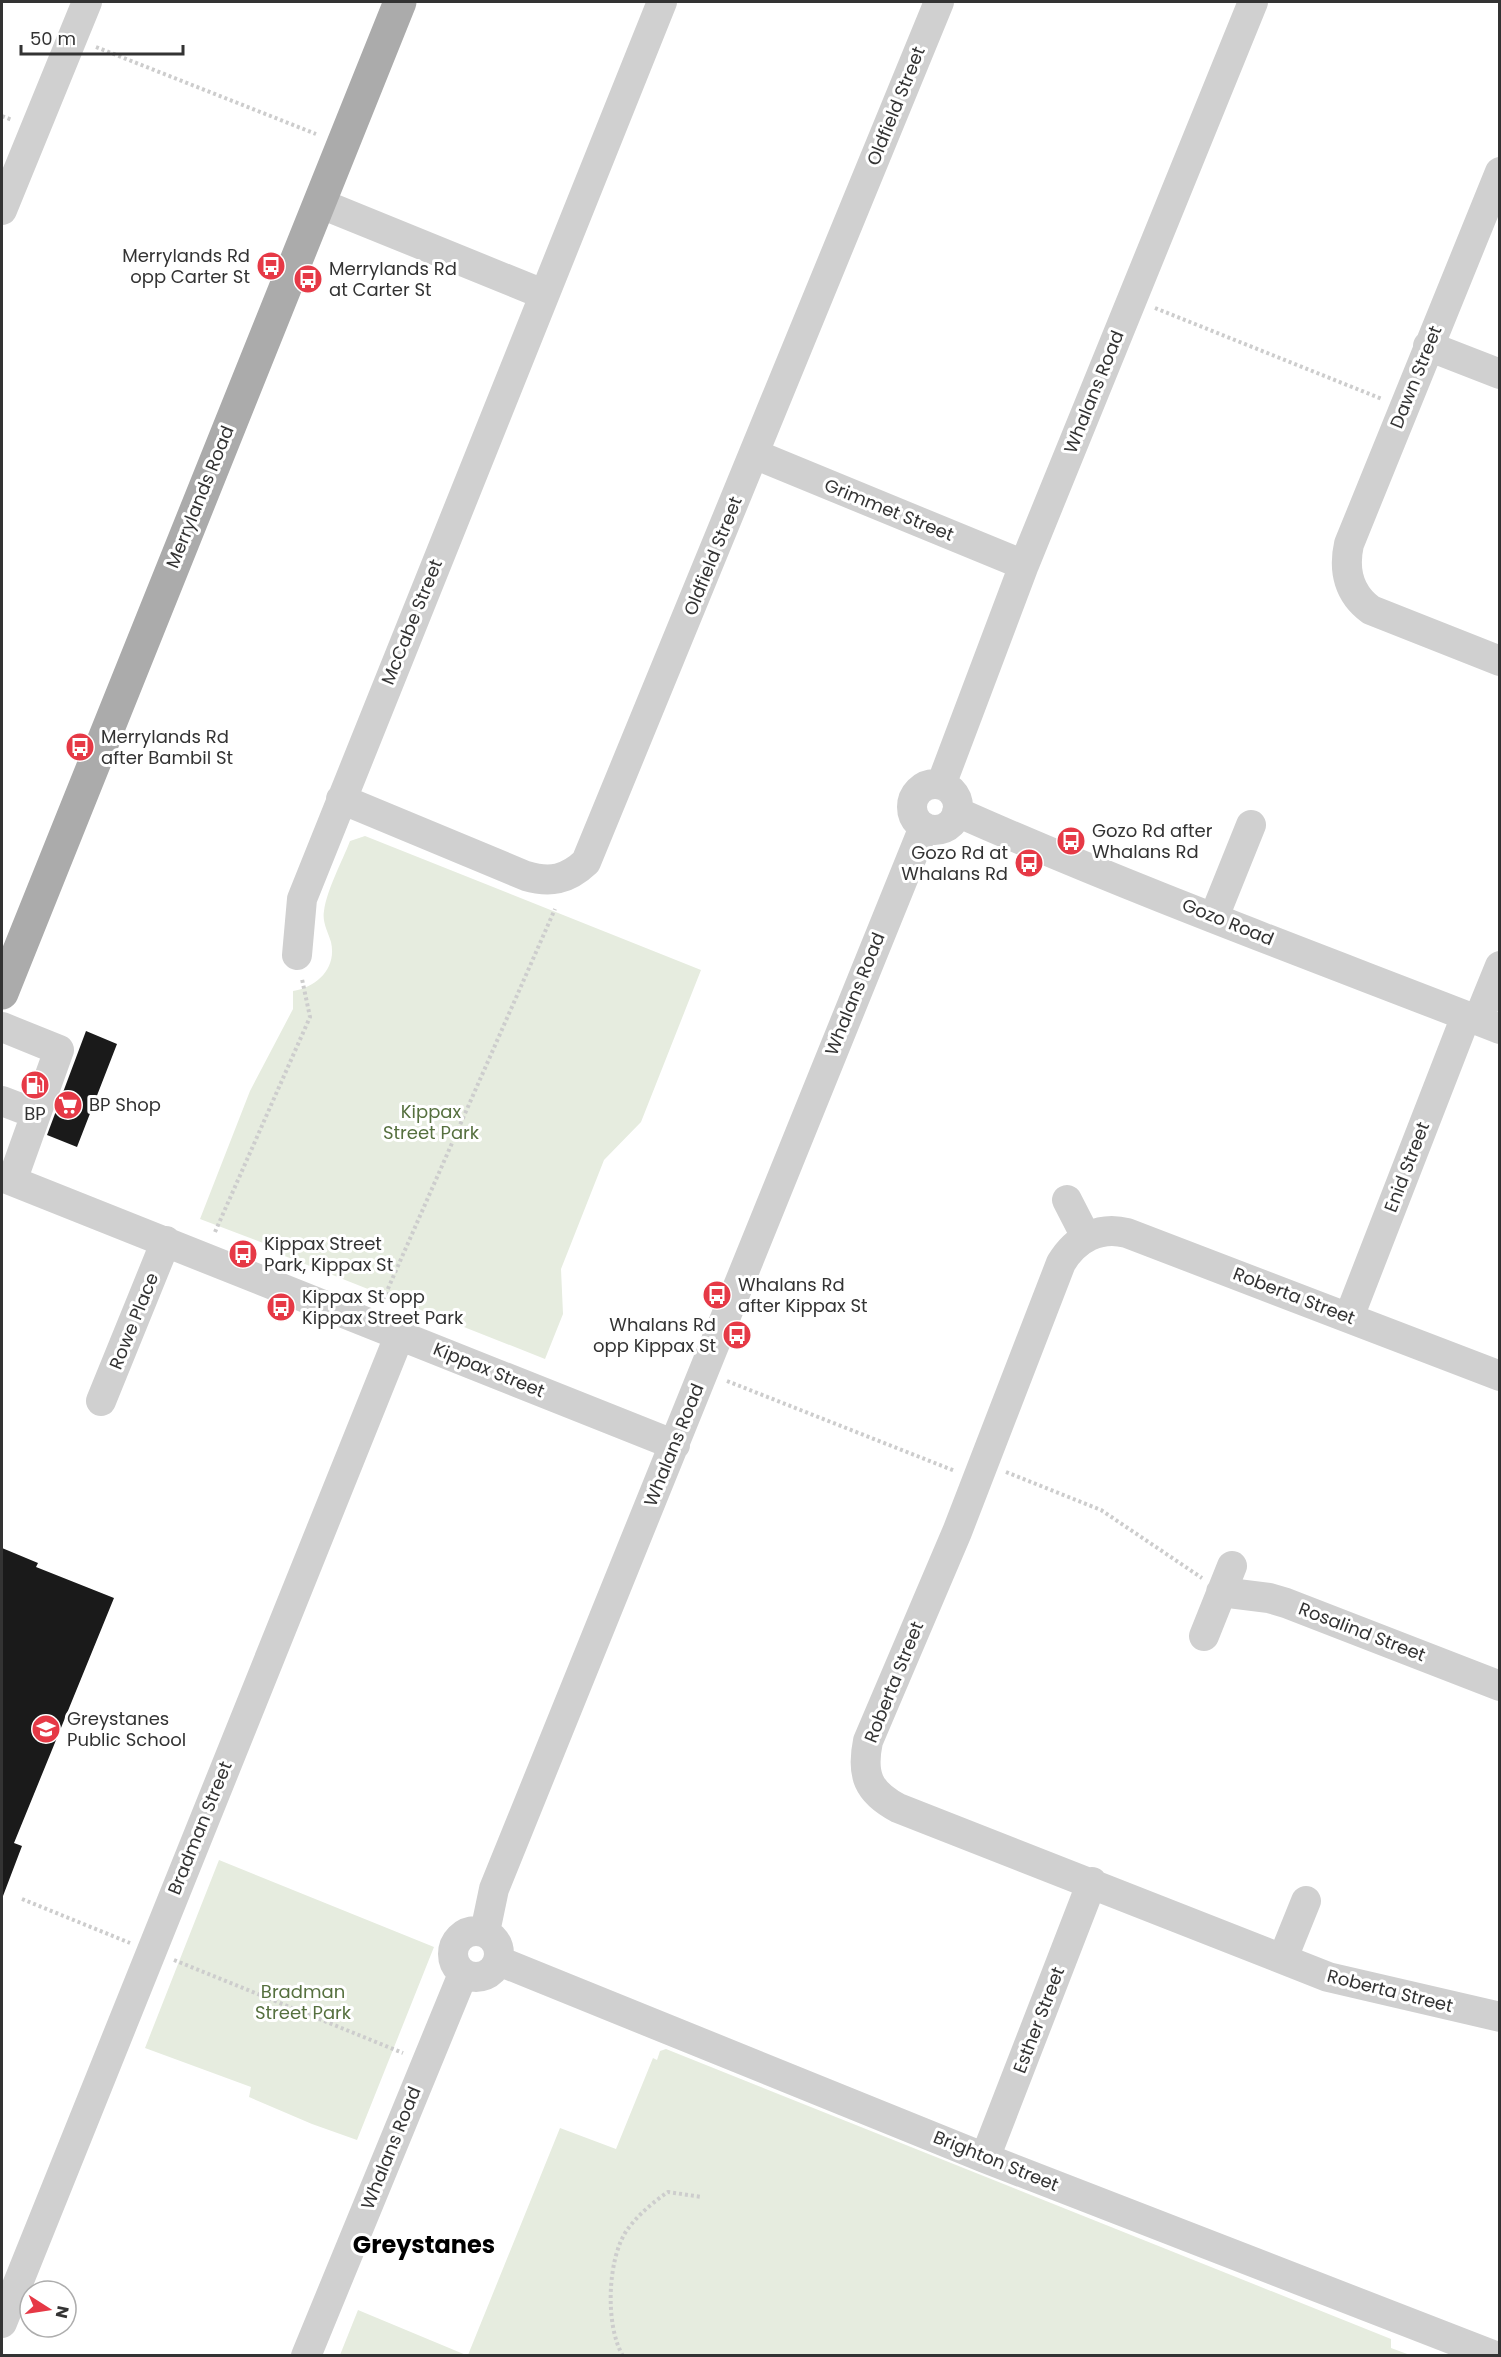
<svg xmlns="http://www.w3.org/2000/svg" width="1501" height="2357" viewBox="0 0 1501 2357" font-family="Poppins,sans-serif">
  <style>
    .green { fill: #e6ecdf }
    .building { fill: #1a1a1a }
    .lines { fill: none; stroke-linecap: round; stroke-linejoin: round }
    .path { stroke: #cdcdcd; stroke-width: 4; stroke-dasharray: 3 3; stroke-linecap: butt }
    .minor { stroke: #d0d0d0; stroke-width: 30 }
    .major { stroke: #ababab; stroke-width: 33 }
    .labels { text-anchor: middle; stroke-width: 6; stroke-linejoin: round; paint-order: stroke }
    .street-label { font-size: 18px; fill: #333; stroke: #fff }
    .poi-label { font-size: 18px; fill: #333; stroke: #fff; text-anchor: start }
    .park-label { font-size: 18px; fill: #56703f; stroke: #fff }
    .district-label { font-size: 24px; font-weight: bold; fill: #000; stroke: #fff }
  </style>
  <rect width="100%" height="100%" fill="#fff"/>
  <path class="green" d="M 365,836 L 701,970 L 641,1122 L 604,1160 L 561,1269 L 563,1314 L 545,1359 L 282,1255 L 284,1251 L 200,1219 L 250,1091 L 293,1009 L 293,991 C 317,987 337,968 331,942 C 328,932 322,922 324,911 C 327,889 342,862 350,841 Z
    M 219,1860 L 434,1947 L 357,2140 L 312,2124 L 249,2097 L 251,2087 L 145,2048 Z
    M 666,2049 L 1391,2339 L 1391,2348 L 1410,2355 L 468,2355 L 560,2128 L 616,2149 L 653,2058 L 657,2060 L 660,2051 Z
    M 358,2310 L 466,2355 L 340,2355 Z"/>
  <path class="building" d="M 86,1031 L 117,1044 L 77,1147 L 47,1135 Z
    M 2,1548 L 38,1563 L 36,1567 L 114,1598 L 14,1843 L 22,1846 L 3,1896 Z"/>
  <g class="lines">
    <path class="path" d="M 96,47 L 316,134
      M 2,116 L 12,120
      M 1155,308 L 1382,399
      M 215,1232 L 310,1017 L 302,979
      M 383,1300 L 555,909
      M 727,1381 L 955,1471
      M 1006,1472 L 1101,1510 L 1202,1578
      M 22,1899 L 130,1943
      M 174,1960 L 403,2053
      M 623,2356 C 605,2326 607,2259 627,2230 C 637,2216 653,2202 668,2192 L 702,2197"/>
    <path class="minor" d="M 1500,172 L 1349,544 C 1343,571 1349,594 1371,610 L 1500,661
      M 319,203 L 543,294
      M 2,210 L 87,2
      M 1428,346 L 1500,374
      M 754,454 L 1024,565
      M912 807a23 23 0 1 1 46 0a23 23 0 1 1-46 0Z
      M 941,785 L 1024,565 L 1253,2
      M 341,799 L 526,876 C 550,883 567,880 586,862 L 939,2
      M 957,812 C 1135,891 1318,958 1500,1029
      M 1214,917 L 1251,825
      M 297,955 L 302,899 L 662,2
      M 1478,1020 L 1500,966
      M 2,1027 L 59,1050 L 12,1181
      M 2,1101 L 36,1114
      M 2,1177 L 675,1445
      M 1067,1200 L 1086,1237
      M 1349,1317 L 1466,1016
      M 1500,1376 L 1127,1233 C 1100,1226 1076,1238 1061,1263 L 957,1532 L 868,1741 C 861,1775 868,1792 898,1808 L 1328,1977 L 1500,2017
      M 101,1401 L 166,1241
      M 1221,1592 L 1269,1598 L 1286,1603 L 1500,1686
      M 1204,1636 L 1232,1566
      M453 1954a23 23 0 1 1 46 0a23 23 0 1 1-46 0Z
      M 485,1932 L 494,1889 L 924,827
      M 1283,1958 L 1306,1901
      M 499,1961 L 985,2158 L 1495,2356
      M 985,2158 L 1092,1882
      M 2,2323 L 400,1334
      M 306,2356 L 463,1974"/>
    <path class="major" d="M 2,993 L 400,2"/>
  </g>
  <defs>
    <g id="bus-disc" transform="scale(1.5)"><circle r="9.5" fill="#e63946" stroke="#fff"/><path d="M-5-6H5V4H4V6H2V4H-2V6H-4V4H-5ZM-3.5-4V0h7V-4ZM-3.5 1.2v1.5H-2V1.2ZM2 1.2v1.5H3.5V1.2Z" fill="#fff"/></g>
    <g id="fuel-disc" transform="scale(1.5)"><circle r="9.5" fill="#e63946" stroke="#fff"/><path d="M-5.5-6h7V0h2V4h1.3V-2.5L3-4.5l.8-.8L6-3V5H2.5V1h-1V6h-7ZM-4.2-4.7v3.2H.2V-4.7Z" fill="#fff"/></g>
    <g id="supermarket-disc" transform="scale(1.5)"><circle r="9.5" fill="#e63946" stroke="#fff"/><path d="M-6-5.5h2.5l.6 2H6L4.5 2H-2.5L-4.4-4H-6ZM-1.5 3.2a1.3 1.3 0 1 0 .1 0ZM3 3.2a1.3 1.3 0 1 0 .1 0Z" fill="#fff"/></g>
    <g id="school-disc" transform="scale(1.5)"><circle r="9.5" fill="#e63946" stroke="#fff"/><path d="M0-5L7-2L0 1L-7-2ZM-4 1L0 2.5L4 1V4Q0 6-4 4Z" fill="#fff"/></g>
  </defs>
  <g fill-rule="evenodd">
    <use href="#bus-disc" x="271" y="266"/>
    <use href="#bus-disc" x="308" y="279"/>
    <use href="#bus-disc" x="80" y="747"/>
    <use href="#bus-disc" x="1071" y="841"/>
    <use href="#bus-disc" x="1029" y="863"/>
    <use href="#fuel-disc" x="35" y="1085"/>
    <use href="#supermarket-disc" x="68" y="1105"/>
    <use href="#bus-disc" x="243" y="1254"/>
    <use href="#bus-disc" x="717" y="1295"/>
    <use href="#bus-disc" x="281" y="1307"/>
    <use href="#bus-disc" x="737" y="1335"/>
    <use href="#school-disc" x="46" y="1729"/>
  </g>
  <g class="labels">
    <g class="street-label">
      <text transform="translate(896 106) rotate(-68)" y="6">Oldfield Street</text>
      <text transform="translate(1416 377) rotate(-68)" y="6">Dawn Street</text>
      <text transform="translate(1094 392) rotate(-68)" y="6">Whalans Road</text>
      <text transform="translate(200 497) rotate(-68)" y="6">Merrylands Road</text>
      <text transform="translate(889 510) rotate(22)" y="6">Grimmet Street</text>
      <text transform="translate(713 556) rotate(-68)" y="6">Oldfield Street</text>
      <text transform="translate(412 622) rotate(-68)" y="6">McCabe Street</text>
      <text transform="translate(1228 922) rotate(22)" y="6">Gozo Road</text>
      <text transform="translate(855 994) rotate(-68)" y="6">Whalans Road</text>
      <text transform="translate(1407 1167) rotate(-69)" y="6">Enid Street</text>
      <text transform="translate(1294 1296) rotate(21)" y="6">Roberta Street</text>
      <text transform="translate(134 1321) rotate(-68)" y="6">Rowe Place</text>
      <text transform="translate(489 1370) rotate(22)" y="6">Kippax Street</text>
      <text transform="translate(674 1445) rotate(-68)" y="6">Whalans Road</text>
      <text transform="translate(1362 1632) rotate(21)" y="6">Rosalind Street</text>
      <text transform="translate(894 1682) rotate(-68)" y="6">Roberta Street</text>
      <text transform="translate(200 1828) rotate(-68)" y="6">Bradman Street</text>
      <text transform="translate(1390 1991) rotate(14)" y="6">Roberta Street</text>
      <text transform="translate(1039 2020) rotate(-69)" y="6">Esther Street</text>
      <text transform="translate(391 2148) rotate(-68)" y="6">Whalans Road</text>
      <text transform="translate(996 2161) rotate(22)" y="6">Brighton Street</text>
    </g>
    <g class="poi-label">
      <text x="250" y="262" text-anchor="end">Merrylands Rd<tspan x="250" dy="21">opp Carter St</tspan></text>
      <text x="329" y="275">Merrylands Rd<tspan x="329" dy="21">at Carter St</tspan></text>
      <text x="101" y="743">Merrylands Rd<tspan x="101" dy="21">after Bambil St</tspan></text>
      <text x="1092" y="837">Gozo Rd after<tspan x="1092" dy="21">Whalans Rd</tspan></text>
      <text x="1008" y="859" text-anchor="end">Gozo Rd at<tspan x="1008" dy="21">Whalans Rd</tspan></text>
      <text x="89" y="1111">BP Shop</text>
      <text x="35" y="1120" text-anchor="middle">BP</text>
      <text x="264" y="1250">Kippax Street<tspan x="264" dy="21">Park, Kippax St</tspan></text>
      <text x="738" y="1291">Whalans Rd<tspan x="738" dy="21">after Kippax St</tspan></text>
      <text x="302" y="1303">Kippax St opp<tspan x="302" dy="21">Kippax Street Park</tspan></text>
      <text x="716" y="1331" text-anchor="end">Whalans Rd<tspan x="716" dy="21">opp Kippax St</tspan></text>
      <text x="67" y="1725">Greystanes<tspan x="67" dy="21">Public School</tspan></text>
    </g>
    <g class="park-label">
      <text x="431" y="1118">Kippax<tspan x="431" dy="21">Street Park</tspan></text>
      <text x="303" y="1998">Bradman<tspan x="303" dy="21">Street Park</tspan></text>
    </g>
    <g class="district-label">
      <text x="424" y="2253">Greystanes</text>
    </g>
  </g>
  <rect width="1501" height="2357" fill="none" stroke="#333333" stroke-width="6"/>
  <g transform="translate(48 2309) rotate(102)"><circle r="28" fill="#ffffff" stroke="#adadad" stroke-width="1.5"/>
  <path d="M0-4.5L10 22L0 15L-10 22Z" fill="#e63946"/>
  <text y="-9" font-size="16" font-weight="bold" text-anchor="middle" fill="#333333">N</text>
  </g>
  <path d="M21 45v9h162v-9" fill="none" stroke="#333333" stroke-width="3"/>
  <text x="30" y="45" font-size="18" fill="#333333" stroke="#ffffff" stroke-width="4.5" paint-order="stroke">50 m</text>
</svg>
